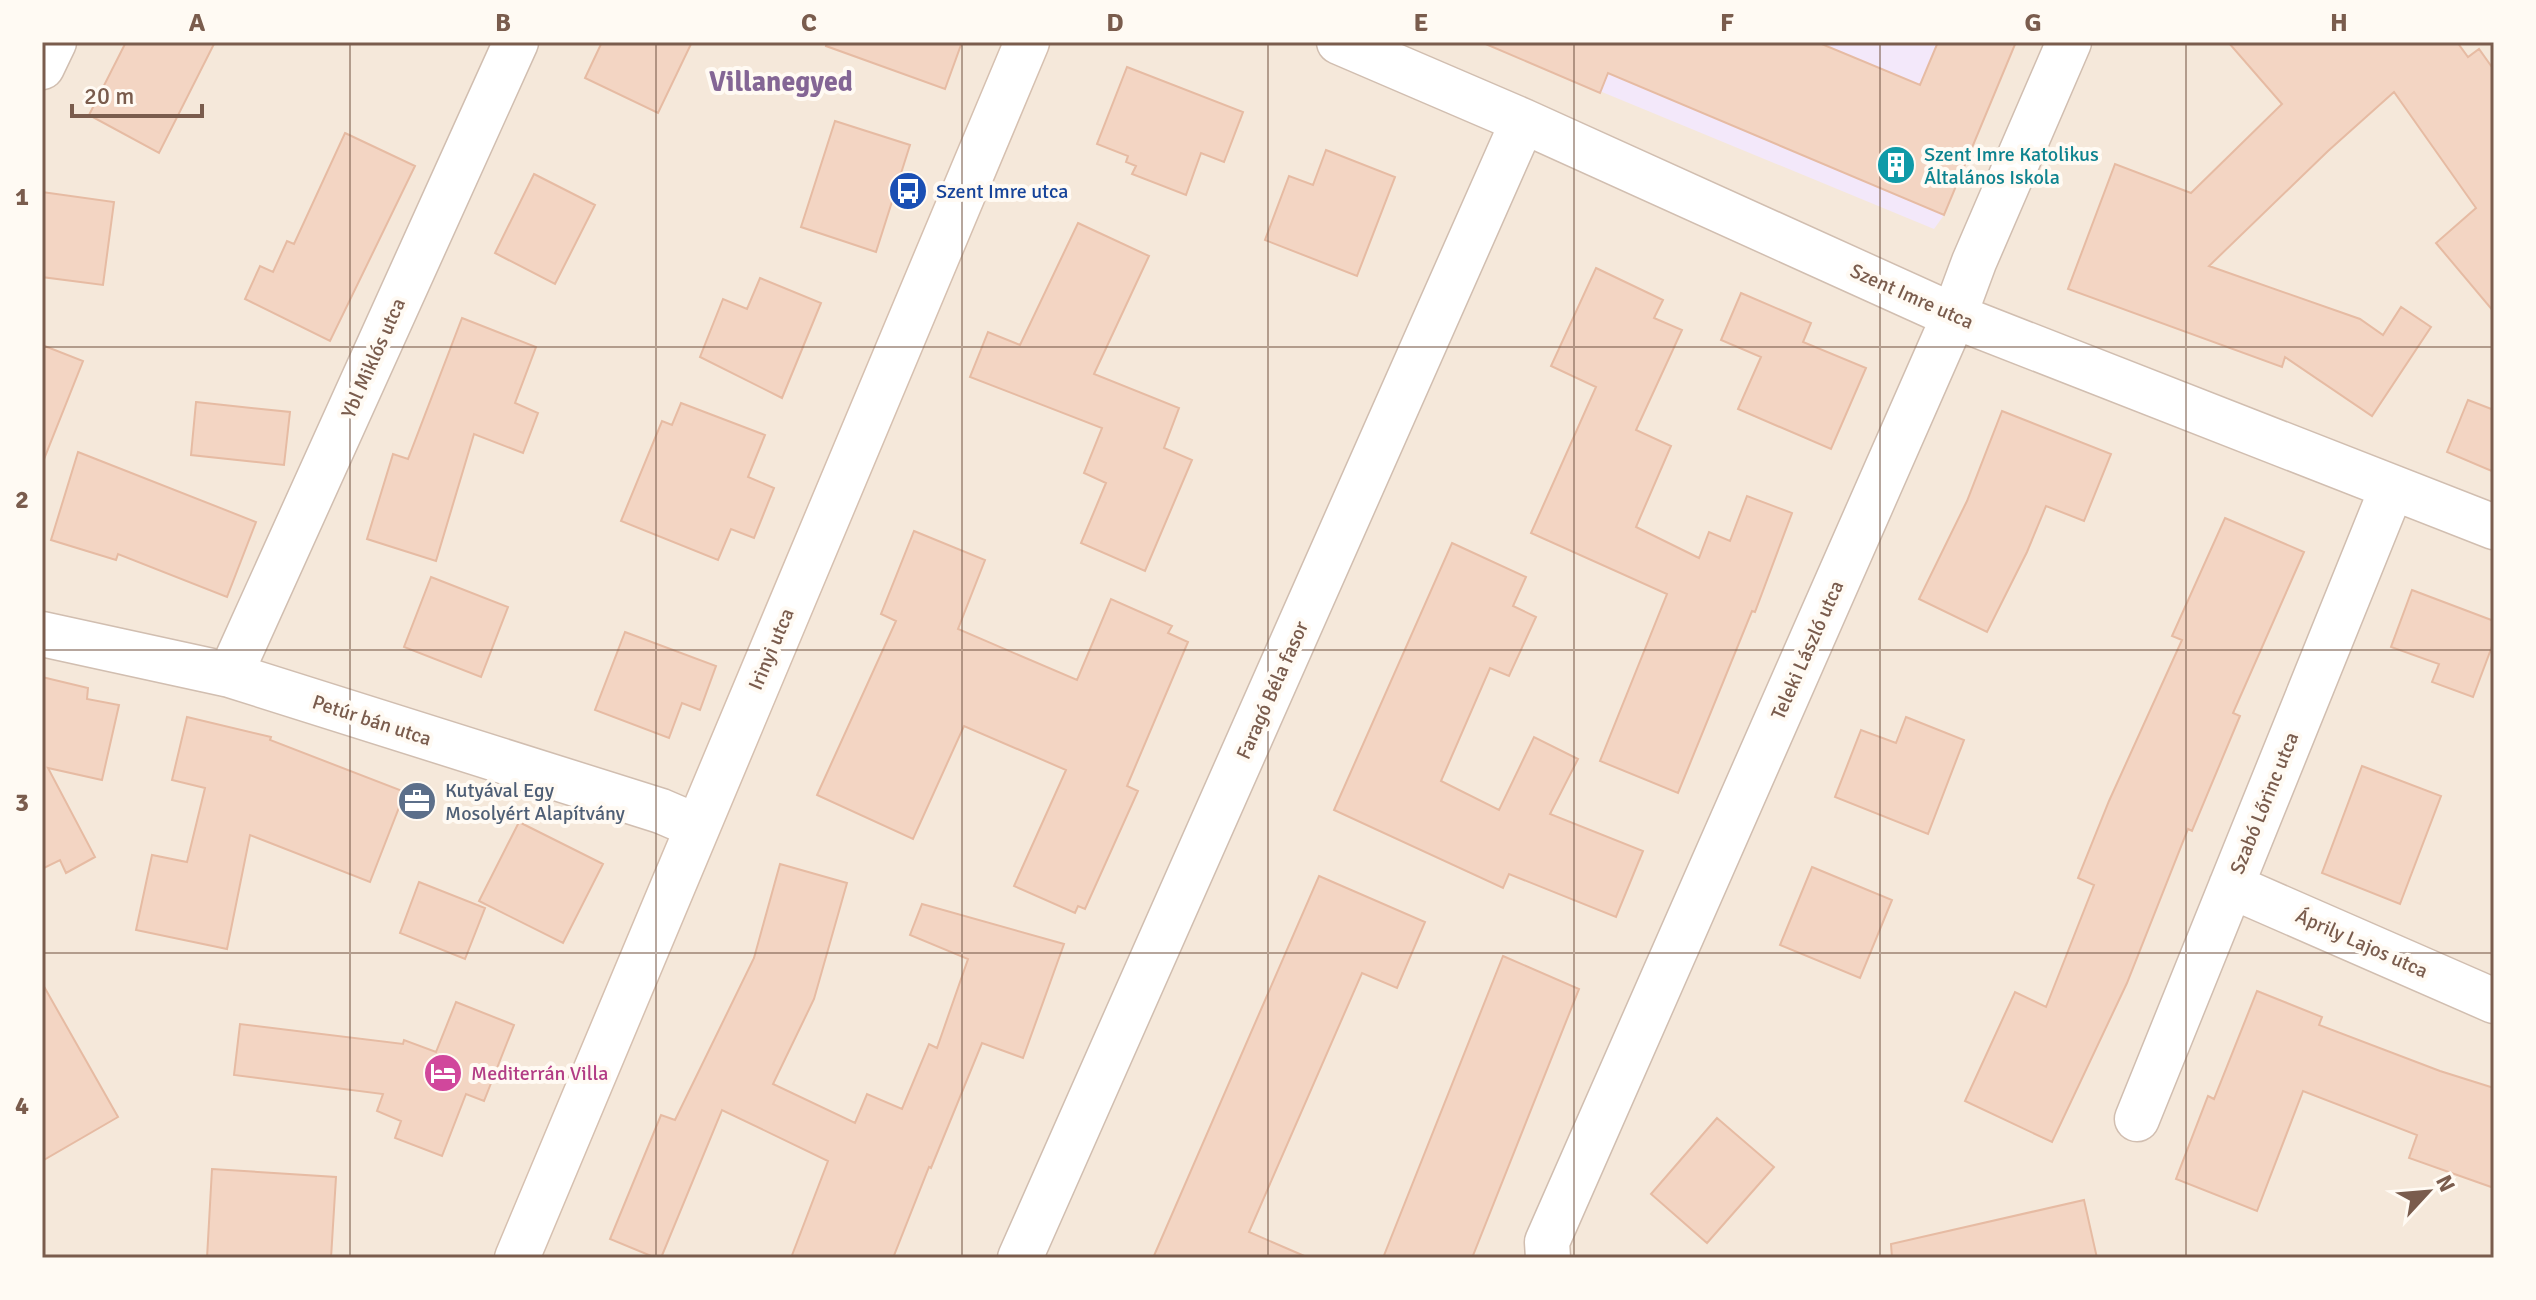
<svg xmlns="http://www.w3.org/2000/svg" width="2536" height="1300" viewBox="0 0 2536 1300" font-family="Signika,sans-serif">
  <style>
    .residential { fill: #f5e8da }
    .education { fill: #f3e8fa }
    .building { fill: #f3d5c3; stroke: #e6bba3; stroke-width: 2 }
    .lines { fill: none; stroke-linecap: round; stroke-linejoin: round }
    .street-casing { stroke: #d1beb0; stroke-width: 47 }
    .secondary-casing { stroke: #d6c0b0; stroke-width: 47 }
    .street { stroke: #fff; stroke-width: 44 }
    .secondary { stroke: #fff; stroke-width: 44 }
    .grid { fill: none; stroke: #7a5c4d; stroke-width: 2; stroke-opacity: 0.55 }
    .labels { text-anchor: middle; stroke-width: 8; stroke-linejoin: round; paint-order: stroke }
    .culture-label { font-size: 20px; fill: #0d838f; stroke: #fffaf3; text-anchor: start }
    .transit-label { font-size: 20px; fill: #164399; stroke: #fffaf3; text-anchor: start }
    .street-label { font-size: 20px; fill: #7a5c4d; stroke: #fffaf3 }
    .service-label { font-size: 20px; fill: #4e5e75; stroke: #fffaf3; text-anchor: start }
    .hotel-label { font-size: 20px; fill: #b23c85; stroke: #fffaf3; text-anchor: start }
    .district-label { font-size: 28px; font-weight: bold; fill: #846695; stroke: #fffaf3 }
    .neatline { fill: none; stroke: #7a5c4d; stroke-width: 3 }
    .grid-label { font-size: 26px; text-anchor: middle; font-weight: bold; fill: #7a5c4d }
  </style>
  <rect width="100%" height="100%" fill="#fdf6ec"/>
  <path class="residential" d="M 42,42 L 2494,42 L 2494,1258 L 42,1258 Z"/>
  <path class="education" d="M 1481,42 L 2016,42 L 1944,215 L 1934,229 Z"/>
  <path class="building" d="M 126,42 L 215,42 L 159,153 L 89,115 Z
    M 602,42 L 692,42 L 658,113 L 585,78 Z
    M 827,42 L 962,42 L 945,89 L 826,46 Z
    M 1481,42 L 1817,42 L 1920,85 L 1938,42 L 2016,42 L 1944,215 L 1608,73 L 1600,93 Z
    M 2228,42 L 2457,42 L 2468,57 L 2479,49 L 2494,70 L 2494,312 L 2436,243 L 2476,208 L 2394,92 L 2328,151 L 2209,266 L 2360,319 L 2383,335 L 2401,307 L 2431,327 L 2372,416 L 2285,357 L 2282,367 L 2068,289 L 2115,164 L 2191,193 L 2282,104 Z
    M 1127,67 L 1243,112 L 1224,162 L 1201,153 L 1186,195 L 1132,174 L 1136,166 L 1126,162 L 1128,156 L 1097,144 Z
    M 835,121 L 910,145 L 876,252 L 801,227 Z
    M 345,133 L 415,166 L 330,341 L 245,299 L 260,266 L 273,272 L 287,241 L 294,244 Z
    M 1326,150 L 1395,177 L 1357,276 L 1265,240 L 1289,176 L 1313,185 Z
    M 534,174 L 595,205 L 555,284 L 495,253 Z
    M 42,192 L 114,202 L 103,285 L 42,277 Z
    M 1078,223 L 1149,256 L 1094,374 L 1179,408 L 1164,448 L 1192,460 L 1145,571 L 1081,543 L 1106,483 L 1084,473 L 1102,428 L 970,377 L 988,332 L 1020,345 Z
    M 1596,268 L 1663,300 L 1654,318 L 1682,330 L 1636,430 L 1671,446 L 1636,527 L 1699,558 L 1709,532 L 1730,541 L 1747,496 L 1792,513 L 1755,612 L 1752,611 L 1678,793 L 1600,761 L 1667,594 L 1531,533 L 1596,387 L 1551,366 Z
    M 760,278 L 821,303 L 782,398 L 700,357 L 723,299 L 747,309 Z
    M 1741,293 L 1811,323 L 1803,342 L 1866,368 L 1831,449 L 1738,409 L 1761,357 L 1721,340 Z
    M 462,318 L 536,347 L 515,403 L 538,413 L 523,453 L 474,434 L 436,561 L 367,539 L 393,454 L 408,459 Z
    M 42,345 L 83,361 L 44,459 L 42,458 Z
    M 2468,400 L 2494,410 L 2494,472 L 2447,452 Z
    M 196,402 L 290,412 L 284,465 L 191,455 Z
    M 681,403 L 765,435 L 748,477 L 774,488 L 754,538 L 731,529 L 718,560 L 621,521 L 662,421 L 672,425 Z
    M 2002,411 L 2111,454 L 2084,521 L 2046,506 L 2027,552 L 1987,632 L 1919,599 L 1967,501 Z
    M 78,452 L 256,522 L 227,597 L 118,554 L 116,560 L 51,540 Z
    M 2225,518 L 2304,552 L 2233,713 L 2240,716 L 2192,831 L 2188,829 L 2127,983 L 2052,1142 L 1965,1101 L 2015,992 L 2046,1007 L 2094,885 L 2078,878 L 2109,801 L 2182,640 L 2172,636 Z
    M 914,531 L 985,560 L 958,629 L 1077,680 L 1111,599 L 1172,626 L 1168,633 L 1188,642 L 1127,786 L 1138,791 L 1085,909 L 1078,906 L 1075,913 L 1014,886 L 1066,770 L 964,726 L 913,839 L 817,795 L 896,621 L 881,614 Z
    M 1452,543 L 1526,577 L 1513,606 L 1536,617 L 1509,676 L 1490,668 L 1441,781 L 1499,810 L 1534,737 L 1578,759 L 1550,814 L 1643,851 L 1616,917 L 1509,874 L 1503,888 L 1334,810 Z
    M 431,577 L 508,607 L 481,677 L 404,647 Z
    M 2412,590 L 2494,621 L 2494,641 L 2473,697 L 2432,682 L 2439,664 L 2391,647 Z
    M 625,632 L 716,666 L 700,710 L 682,703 L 669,738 L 595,710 Z
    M 42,677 L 88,688 L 87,699 L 119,705 L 102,780 L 48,768 L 95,857 L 66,873 L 60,860 L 42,869 Z
    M 187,717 L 271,737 L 270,740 L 405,792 L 370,882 L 250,835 L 227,949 L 136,930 L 152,855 L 187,862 L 205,788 L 172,780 Z
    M 1906,717 L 1964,740 L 1928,834 L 1835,797 L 1861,730 L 1896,743 Z
    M 2362,766 L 2441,796 L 2400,904 L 2322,873 Z
    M 519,822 L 603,864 L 563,943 L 479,901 Z
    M 780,864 L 847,883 L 814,999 L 773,1084 L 855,1123 L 867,1094 L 902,1109 L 929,1044 L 937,1048 L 968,959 L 910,935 L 922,904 L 1064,944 L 1023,1058 L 982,1043 L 931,1168 L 929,1167 L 893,1258 L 791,1258 L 828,1161 L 722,1110 L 661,1258 L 656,1258 L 610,1239 L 661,1115 L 675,1120 L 754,958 Z
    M 1812,867 L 1892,900 L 1860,978 L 1780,945 Z
    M 1319,876 L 1425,922 L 1397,988 L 1362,973 L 1249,1232 L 1309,1258 L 1153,1258 Z
    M 419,882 L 485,908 L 465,959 L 400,933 Z
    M 1503,956 L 1579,989 L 1472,1258 L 1383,1258 Z
    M 42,983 L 118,1117 L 42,1161 Z
    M 2257,991 L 2322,1017 L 2319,1025 L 2440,1071 L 2494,1088 L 2494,1188 L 2409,1158 L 2417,1135 L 2303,1091 L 2257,1211 L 2176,1179 L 2208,1096 L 2214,1099 Z
    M 456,1002 L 514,1025 L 484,1101 L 466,1094 L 442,1156 L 395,1138 L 401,1121 L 377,1111 L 383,1094 L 234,1075 L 240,1024 L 403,1044 L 404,1040 L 436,1052 Z
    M 1717,1118 L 1774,1167 L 1707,1243 L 1651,1194 Z
    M 212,1169 L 336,1177 L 331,1258 L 207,1258 Z
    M 2084,1200 L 2097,1258 L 1892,1258 L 1891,1244 Z"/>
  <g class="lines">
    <g class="street-casing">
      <path id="street" d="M 1339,42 L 1523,121 L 1954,316 L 2494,527
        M 42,67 L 54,42
        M 42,634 L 230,675 L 661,811 L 696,826
        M 230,675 L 516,42
        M 2231,886 L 2494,1001
        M 2137,1119 L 2392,488
        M 1020,1258 L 1523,121
        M 1548,1258 L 1547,1242 L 1954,316 L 1974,262 L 2069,42"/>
    </g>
    <g class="secondary-casing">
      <path id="secondary" d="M 517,1258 L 1027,42"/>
    </g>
    <use href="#street" class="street"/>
    <use href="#secondary" class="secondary"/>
  </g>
  <path class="grid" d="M 350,42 L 350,1258M 656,42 L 656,1258M 962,42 L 962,1258M 1268,42 L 1268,1258M 1574,42 L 1574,1258M 1880,42 L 1880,1258M 2186,42 L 2186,1258M 42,347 L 2494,347M 42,650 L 2494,650M 42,953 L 2494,953"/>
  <defs>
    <g id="building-disc" transform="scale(2)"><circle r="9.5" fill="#0f9aa8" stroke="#fffaf3"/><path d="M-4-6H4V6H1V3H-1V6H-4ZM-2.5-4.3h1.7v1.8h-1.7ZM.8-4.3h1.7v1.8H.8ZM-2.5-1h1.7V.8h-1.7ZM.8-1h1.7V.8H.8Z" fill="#fff"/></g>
    <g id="bus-disc" transform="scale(2)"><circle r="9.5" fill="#1a4fb4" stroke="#fffaf3"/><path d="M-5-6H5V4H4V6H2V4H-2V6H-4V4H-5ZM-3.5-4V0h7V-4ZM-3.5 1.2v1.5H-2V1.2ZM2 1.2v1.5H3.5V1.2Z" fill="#fff"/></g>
    <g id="office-disc" transform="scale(2)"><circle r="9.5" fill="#5c6f8a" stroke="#fffaf3"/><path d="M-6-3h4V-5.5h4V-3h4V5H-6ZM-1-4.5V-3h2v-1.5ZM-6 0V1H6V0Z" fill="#fff"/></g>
    <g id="hotel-disc" transform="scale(2)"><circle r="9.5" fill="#d1479c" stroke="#fffaf3"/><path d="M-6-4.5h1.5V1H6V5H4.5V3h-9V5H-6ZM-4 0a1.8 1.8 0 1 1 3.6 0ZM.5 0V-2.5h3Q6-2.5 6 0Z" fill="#fff"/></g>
  </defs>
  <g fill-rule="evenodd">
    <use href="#building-disc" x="1896" y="165"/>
    <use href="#bus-disc" x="908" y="191"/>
    <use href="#office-disc" x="417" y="801"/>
    <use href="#hotel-disc" x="443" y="1073"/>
  </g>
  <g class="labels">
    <g class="culture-label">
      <text x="1924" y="161">Szent Imre Katolikus<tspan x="1924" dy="23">Általános Iskola</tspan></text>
    </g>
    <g class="transit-label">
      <text x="936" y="198">Szent Imre utca</text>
    </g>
    <g class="street-label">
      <text transform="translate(1912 296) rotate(24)" y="7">Szent Imre utca</text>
      <text transform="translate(373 358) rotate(-66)" y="7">Ybl Miklós utca</text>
      <text transform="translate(771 649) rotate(-67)" y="7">Irinyi utca</text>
      <text transform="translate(1807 650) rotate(-66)" y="7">Teleki László utca</text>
      <text transform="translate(1272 690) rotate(-66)" y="7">Faragó Béla fasor</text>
      <text transform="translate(372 720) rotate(18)" y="7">Petúr bán utca</text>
      <text transform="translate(2264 803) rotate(-68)" y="7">Szabó Lőrinc utca</text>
      <text transform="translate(2362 943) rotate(24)" y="7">Áprily Lajos utca</text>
    </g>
    <g class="service-label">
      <text x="445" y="797">Kutyával Egy<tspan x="445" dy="23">Mosolyért Alapítvány</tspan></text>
    </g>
    <g class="hotel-label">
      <text x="471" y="1080">Mediterrán Villa</text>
    </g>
    <g class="district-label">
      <text x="781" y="91">Villanegyed</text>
    </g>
  </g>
  <rect width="2536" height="1300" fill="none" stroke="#fffaf3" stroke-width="88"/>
  <g transform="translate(2428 1192) rotate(64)" stroke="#fffaf3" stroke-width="6" paint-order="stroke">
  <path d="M0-6L14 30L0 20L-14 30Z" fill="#7a5c4d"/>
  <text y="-12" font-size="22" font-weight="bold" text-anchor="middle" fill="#7a5c4d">N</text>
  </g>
  <path d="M72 104v12h130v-12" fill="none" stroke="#7a5c4d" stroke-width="4"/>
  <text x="84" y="104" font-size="24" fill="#7a5c4d" stroke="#fffaf3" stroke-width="6" paint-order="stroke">20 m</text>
  <rect x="44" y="44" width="2448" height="1212" class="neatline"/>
  <g class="grid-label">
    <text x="197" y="31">A</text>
    <text x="503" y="31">B</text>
    <text x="809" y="31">C</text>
    <text x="1115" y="31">D</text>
    <text x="1421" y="31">E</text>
    <text x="1727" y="31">F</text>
    <text x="2033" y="31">G</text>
    <text x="2339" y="31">H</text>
    <text x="22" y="205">1</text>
    <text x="22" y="508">2</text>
    <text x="22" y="811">3</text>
    <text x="22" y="1114">4</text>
  </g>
</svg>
